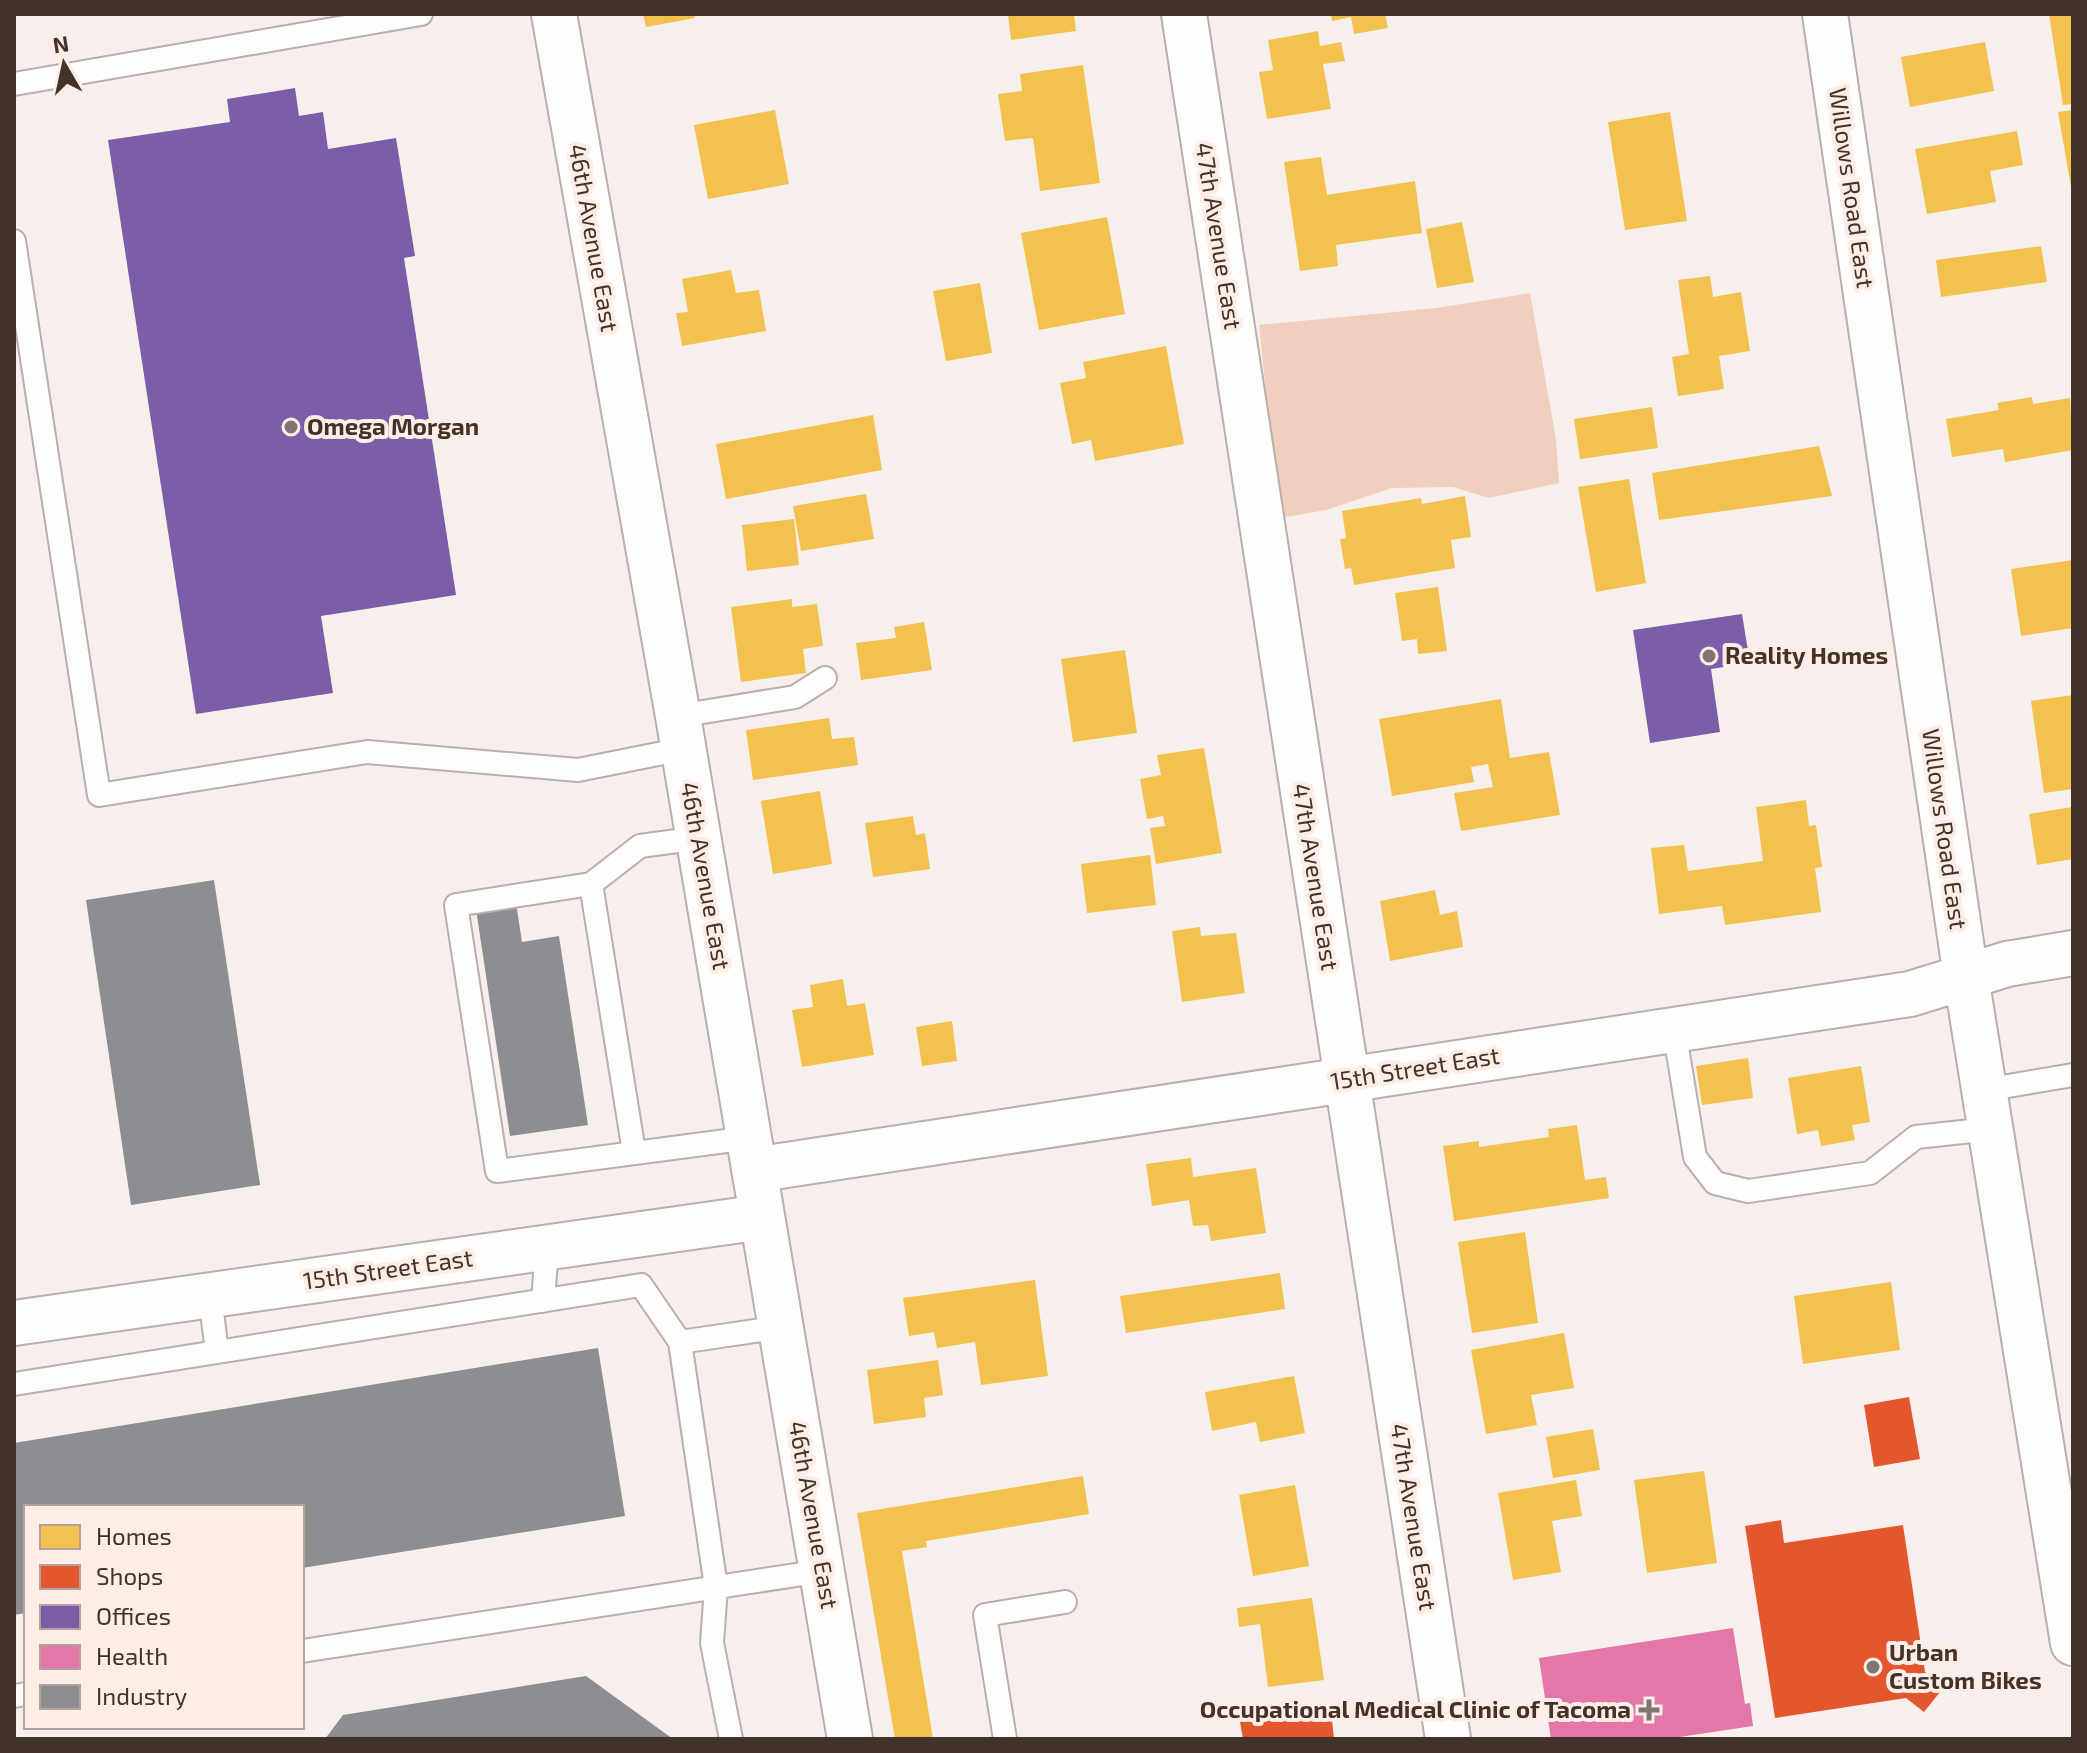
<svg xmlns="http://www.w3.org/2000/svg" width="2087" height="1753" viewBox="0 0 2087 1753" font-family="'Exo 2',sans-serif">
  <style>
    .green { fill: #f0cfbe }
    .homes { fill: #f2c14e }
    .shops { fill: #e4572e }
    .offices { fill: #7b5ea7 }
    .health { fill: #e377a8 }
    .industry { fill: #8d8d92 }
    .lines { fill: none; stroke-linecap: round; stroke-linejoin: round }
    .service-casing { stroke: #b9afab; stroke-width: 26 }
    .minor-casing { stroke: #b9afab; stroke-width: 48 }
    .service { stroke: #fefdfc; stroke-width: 22 }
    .minor { stroke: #fefdfc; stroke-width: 44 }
    .poi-dot { fill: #81756f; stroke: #fcede6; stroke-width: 3 }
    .labels { text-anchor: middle; stroke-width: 8; stroke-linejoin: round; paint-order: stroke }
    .street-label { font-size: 24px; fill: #41332c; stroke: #fcede6 }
    .poi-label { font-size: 24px; font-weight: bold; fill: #41332c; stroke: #fcede6; text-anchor: start }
  </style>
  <rect width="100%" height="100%" fill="#f7efeb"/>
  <path class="green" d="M 1530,293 L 1556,439 L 1559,483 L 1489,498 L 1453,487 L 1392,488 L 1326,510 L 1279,518 L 1259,325 L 1436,308 Z"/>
  <path class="homes" d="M 643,14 L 694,14 L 695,18 L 646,27 Z
    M 1008,14 L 1074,14 L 1076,31 L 1011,40 Z
    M 1331,14 L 1385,14 L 1388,28 L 1354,34 L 1351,17 L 1332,21 Z
    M 2049,14 L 2073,14 L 2073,104 L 2063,105 Z
    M 1318,31 L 1320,46 L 1341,42 L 1345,61 L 1323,64 L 1331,109 L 1267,119 L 1259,72 L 1273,70 L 1268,40 Z
    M 1985,42 L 1994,91 L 1910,107 L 1901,57 Z
    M 1083,65 L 1100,183 L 1040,191 L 1033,138 L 1005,141 L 998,94 L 1022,91 L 1020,74 Z
    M 775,110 L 789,184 L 708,199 L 694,125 Z
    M 2073,110 L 2073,187 L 2071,187 L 2058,112 Z
    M 1670,112 L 1687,221 L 1625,230 L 1608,122 Z
    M 2017,131 L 2023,165 L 1990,171 L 1996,202 L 1927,214 L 1915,149 Z
    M 1321,157 L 1327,195 L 1415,181 L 1422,233 L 1336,245 L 1338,266 L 1300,271 L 1284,162 Z
    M 1107,217 L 1125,314 L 1039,330 L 1021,233 Z
    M 1462,222 L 1474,282 L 1437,288 L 1426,229 Z
    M 2041,246 L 2047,282 L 1941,297 L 1936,260 Z
    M 731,270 L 736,293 L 759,290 L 766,331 L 682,346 L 676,313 L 688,312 L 682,279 Z
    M 1710,276 L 1713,297 L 1741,292 L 1750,351 L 1719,356 L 1724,389 L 1678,396 L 1672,357 L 1689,354 L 1678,280 Z
    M 980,283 L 992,353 L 946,361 L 933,291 Z
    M 1166,346 L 1184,444 L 1095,461 L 1091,440 L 1072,444 L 1060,383 L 1086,378 L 1083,362 Z
    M 2032,397 L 2033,404 L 2070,398 L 2073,450 L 2005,462 L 2003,449 L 1952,457 L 1946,419 L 1999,410 L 1997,403 Z
    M 1652,407 L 1658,448 L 1580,459 L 1574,419 Z
    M 873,415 L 882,470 L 726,499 L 716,444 Z
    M 1819,446 L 1832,496 L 1659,520 L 1652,473 Z
    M 1629,479 L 1646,583 L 1596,592 L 1578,487 Z
    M 866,494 L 874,539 L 801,551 L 793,506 Z
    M 1465,496 L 1471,537 L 1451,540 L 1455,568 L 1354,585 L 1351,568 L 1345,569 L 1340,539 L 1346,538 L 1342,511 L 1421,498 L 1422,504 Z
    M 794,519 L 799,565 L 747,571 L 742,525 Z
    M 2073,560 L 2073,628 L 2021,636 L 2011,569 Z
    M 1438,587 L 1447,651 L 1418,654 L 1417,639 L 1402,641 L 1395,593 Z
    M 792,599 L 792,607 L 817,604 L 823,646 L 803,649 L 806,673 L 741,682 L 731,607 Z
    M 924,622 L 932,670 L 861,680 L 856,643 L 896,638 L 894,627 Z
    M 1125,650 L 1137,733 L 1073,742 L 1061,659 Z
    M 2073,695 L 2073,789 L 2044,793 L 2031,701 Z
    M 1501,699 L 1510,758 L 1549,752 L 1560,815 L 1461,831 L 1454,793 L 1493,787 L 1488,764 L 1471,767 L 1474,782 L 1392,796 L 1379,719 Z
    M 829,718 L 832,739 L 854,737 L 858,765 L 753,780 L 746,730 Z
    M 1204,748 L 1222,853 L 1156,864 L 1150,828 L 1165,826 L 1163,816 L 1147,819 L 1140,779 L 1161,775 L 1157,755 Z
    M 820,791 L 832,864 L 773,874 L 761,801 Z
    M 1806,800 L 1809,826 L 1816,825 L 1822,867 L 1815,868 L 1821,912 L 1725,925 L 1722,906 L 1659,914 L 1651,848 L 1684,845 L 1688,871 L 1763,861 L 1756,807 Z
    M 2072,807 L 2073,859 L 2037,865 L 2029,814 Z
    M 913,816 L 916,835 L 925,833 L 930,869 L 873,877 L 865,823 Z
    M 1150,855 L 1156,905 L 1087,913 L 1081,864 Z
    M 1435,890 L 1440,915 L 1457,911 L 1463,947 L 1390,961 L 1380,901 Z
    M 1200,927 L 1201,936 L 1236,933 L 1245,993 L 1182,1002 L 1172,931 Z
    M 843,979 L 847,1006 L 865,1003 L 874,1055 L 802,1067 L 792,1010 L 813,1007 L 810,985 Z
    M 952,1021 L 957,1061 L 922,1066 L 916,1027 Z
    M 1748,1058 L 1753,1098 L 1702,1105 L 1696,1066 Z
    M 1861,1066 L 1870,1122 L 1852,1125 L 1855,1140 L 1821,1146 L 1818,1130 L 1797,1134 L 1788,1078 Z
    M 1577,1125 L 1585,1180 L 1606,1177 L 1609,1198 L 1454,1221 L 1443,1146 L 1479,1141 L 1479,1147 L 1549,1137 L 1548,1129 Z
    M 1191,1158 L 1193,1177 L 1256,1168 L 1266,1233 L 1211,1241 L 1208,1225 L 1193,1226 L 1189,1200 L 1152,1206 L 1146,1164 Z
    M 1525,1232 L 1538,1323 L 1472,1333 L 1458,1242 Z
    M 1280,1273 L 1285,1309 L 1126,1333 L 1120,1296 Z
    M 1035,1280 L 1048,1376 L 981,1385 L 975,1342 L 937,1348 L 934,1332 L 909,1336 L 903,1298 Z
    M 1891,1282 L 1900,1350 L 1803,1364 L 1794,1296 Z
    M 1564,1333 L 1574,1388 L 1531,1395 L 1537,1425 L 1486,1434 L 1471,1350 Z
    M 938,1360 L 943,1395 L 924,1398 L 926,1417 L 874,1424 L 867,1370 Z
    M 1294,1376 L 1305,1433 L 1260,1442 L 1256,1422 L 1212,1431 L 1205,1392 Z
    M 1593,1429 L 1600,1470 L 1553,1478 L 1546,1437 Z
    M 1704,1471 L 1717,1563 L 1647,1573 L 1634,1480 Z
    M 1083,1476 L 1089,1514 L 926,1541 L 927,1547 L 902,1551 L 933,1739 L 895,1739 L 857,1513 Z
    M 1576,1480 L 1582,1516 L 1552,1521 L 1561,1572 L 1513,1580 L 1498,1493 Z
    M 1295,1485 L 1309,1566 L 1253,1576 L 1239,1495 Z
    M 1312,1598 L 1324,1680 L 1268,1687 L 1260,1624 L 1239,1627 L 1237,1608 Z"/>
  <path class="shops" d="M 1909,1397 L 1920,1459 L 1874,1467 L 1864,1405 Z
    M 1781,1520 L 1784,1543 L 1903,1525 L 1925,1672 L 1944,1687 L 1924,1712 L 1906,1698 L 1775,1718 L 1745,1526 Z
    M 1331,1710 L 1334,1739 L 1243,1739 L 1240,1722 Z"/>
  <path class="offices" d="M 295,88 L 299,116 L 323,112 L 328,149 L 396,138 L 415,256 L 404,258 L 456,595 L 321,616 L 333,693 L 196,714 L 108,140 L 230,122 L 227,99 Z
    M 1742,614 L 1750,663 L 1711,669 L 1720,732 L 1650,743 L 1633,630 Z"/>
  <path class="health" d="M 1733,1628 L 1745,1704 L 1750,1703 L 1753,1726 L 1666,1739 L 1551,1739 L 1539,1658 Z"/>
  <path class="industry" d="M 214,880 L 260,1185 L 131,1205 L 86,900 Z
    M 516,903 L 522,942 L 559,936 L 588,1125 L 510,1136 L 476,909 Z
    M 598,1348 L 625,1516 L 302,1568 L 302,1507 L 26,1507 L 26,1613 L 14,1615 L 14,1443 Z
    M 586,1676 L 673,1739 L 325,1739 L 343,1715 Z"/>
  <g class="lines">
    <g class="service-casing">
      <path id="service" d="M 14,84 L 421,14
        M 14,241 L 99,795 L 367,752 L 578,770 L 683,749
        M 678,716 L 795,697 L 825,678
        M 591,884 L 640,846 L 699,838
        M 1674,1029 L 1695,1157 L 1715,1183 L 1748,1191 L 1870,1173 L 1916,1137 L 1990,1129
        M 1984,1090 L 2073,1075
        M 634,1152 L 591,884 L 456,905 L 497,1171 L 749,1138
        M 210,1296 L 217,1352
        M 543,1301 L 547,1247
        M 680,1342 L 781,1327
        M 14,1384 L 641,1285 L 680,1342 L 716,1587 L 712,1643 L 731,1739
        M 302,1651 L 822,1571
        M 14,1696 L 26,1694
        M 1005,1739 L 985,1615 L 1065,1602"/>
    </g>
    <g class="minor-casing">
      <path id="minor" d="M 554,14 L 678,716 L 850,1739
        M 1184,14 L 1448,1739
        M 1825,14 L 1966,977 L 2073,1643
        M 754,1170 L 1910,994 L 2007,964 L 2073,953
        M 14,1323 L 762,1217"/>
    </g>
    <use href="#service" class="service"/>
    <use href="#minor" class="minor"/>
  </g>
  <g class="poi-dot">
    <circle cx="291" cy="427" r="8"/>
    <circle cx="1709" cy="656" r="8"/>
    <circle cx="1873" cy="1667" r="8"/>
    <path d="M1645 1698h8v8h8v8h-8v8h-8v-8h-8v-8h8z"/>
  </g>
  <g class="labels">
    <g class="street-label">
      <text transform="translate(1851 188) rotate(82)" y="8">Willows Road East</text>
      <text transform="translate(1218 236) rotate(81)" y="8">47th Avenue East</text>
      <text transform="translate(593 238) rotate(80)" y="8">46th Avenue East</text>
      <text transform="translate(1944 829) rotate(82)" y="8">Willows Road East</text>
      <text transform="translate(705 876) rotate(80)" y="8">46th Avenue East</text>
      <text transform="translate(1315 877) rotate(81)" y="8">47th Avenue East</text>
      <text transform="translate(1415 1069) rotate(-9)" y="8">15th Street East</text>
      <text transform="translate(388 1270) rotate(-8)" y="8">15th Street East</text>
      <text transform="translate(813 1515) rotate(80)" y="8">46th Avenue East</text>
      <text transform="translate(1413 1517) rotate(81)" y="8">47th Avenue East</text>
    </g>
    <g class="poi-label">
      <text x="307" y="435">Omega Morgan</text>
      <text x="1725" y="664">Reality Homes</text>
      <text x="1889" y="1661">Urban<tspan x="1889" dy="28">Custom Bikes</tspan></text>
      <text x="1631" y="1718" text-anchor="end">Occupational Medical Clinic of Tacoma</text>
    </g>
  </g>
  <rect width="2087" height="1753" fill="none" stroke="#41332c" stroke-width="32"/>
  <rect x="24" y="1505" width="280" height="224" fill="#fcede6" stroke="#b1a39c" stroke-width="2"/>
  <rect x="40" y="1525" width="40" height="24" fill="#f2c14e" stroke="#b1a39c" stroke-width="2"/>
  <text x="96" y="1545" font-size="24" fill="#41332c">Homes</text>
  <rect x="40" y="1565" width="40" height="24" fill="#e4572e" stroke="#b1a39c" stroke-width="2"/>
  <text x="96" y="1585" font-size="24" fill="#41332c">Shops</text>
  <rect x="40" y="1605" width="40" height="24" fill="#7b5ea7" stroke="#b1a39c" stroke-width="2"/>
  <text x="96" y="1625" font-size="24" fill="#41332c">Offices</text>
  <rect x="40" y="1645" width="40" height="24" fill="#e377a8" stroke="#b1a39c" stroke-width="2"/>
  <text x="96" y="1665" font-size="24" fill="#41332c">Health</text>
  <rect x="40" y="1685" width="40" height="24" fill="#8d8d92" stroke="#b1a39c" stroke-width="2"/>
  <text x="96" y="1705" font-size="24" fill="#41332c">Industry</text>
  <g transform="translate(64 64) rotate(351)" stroke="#fcede6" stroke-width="6" paint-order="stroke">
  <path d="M0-6L14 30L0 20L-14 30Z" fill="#41332c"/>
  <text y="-12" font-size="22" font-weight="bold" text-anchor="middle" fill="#41332c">N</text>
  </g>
</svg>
